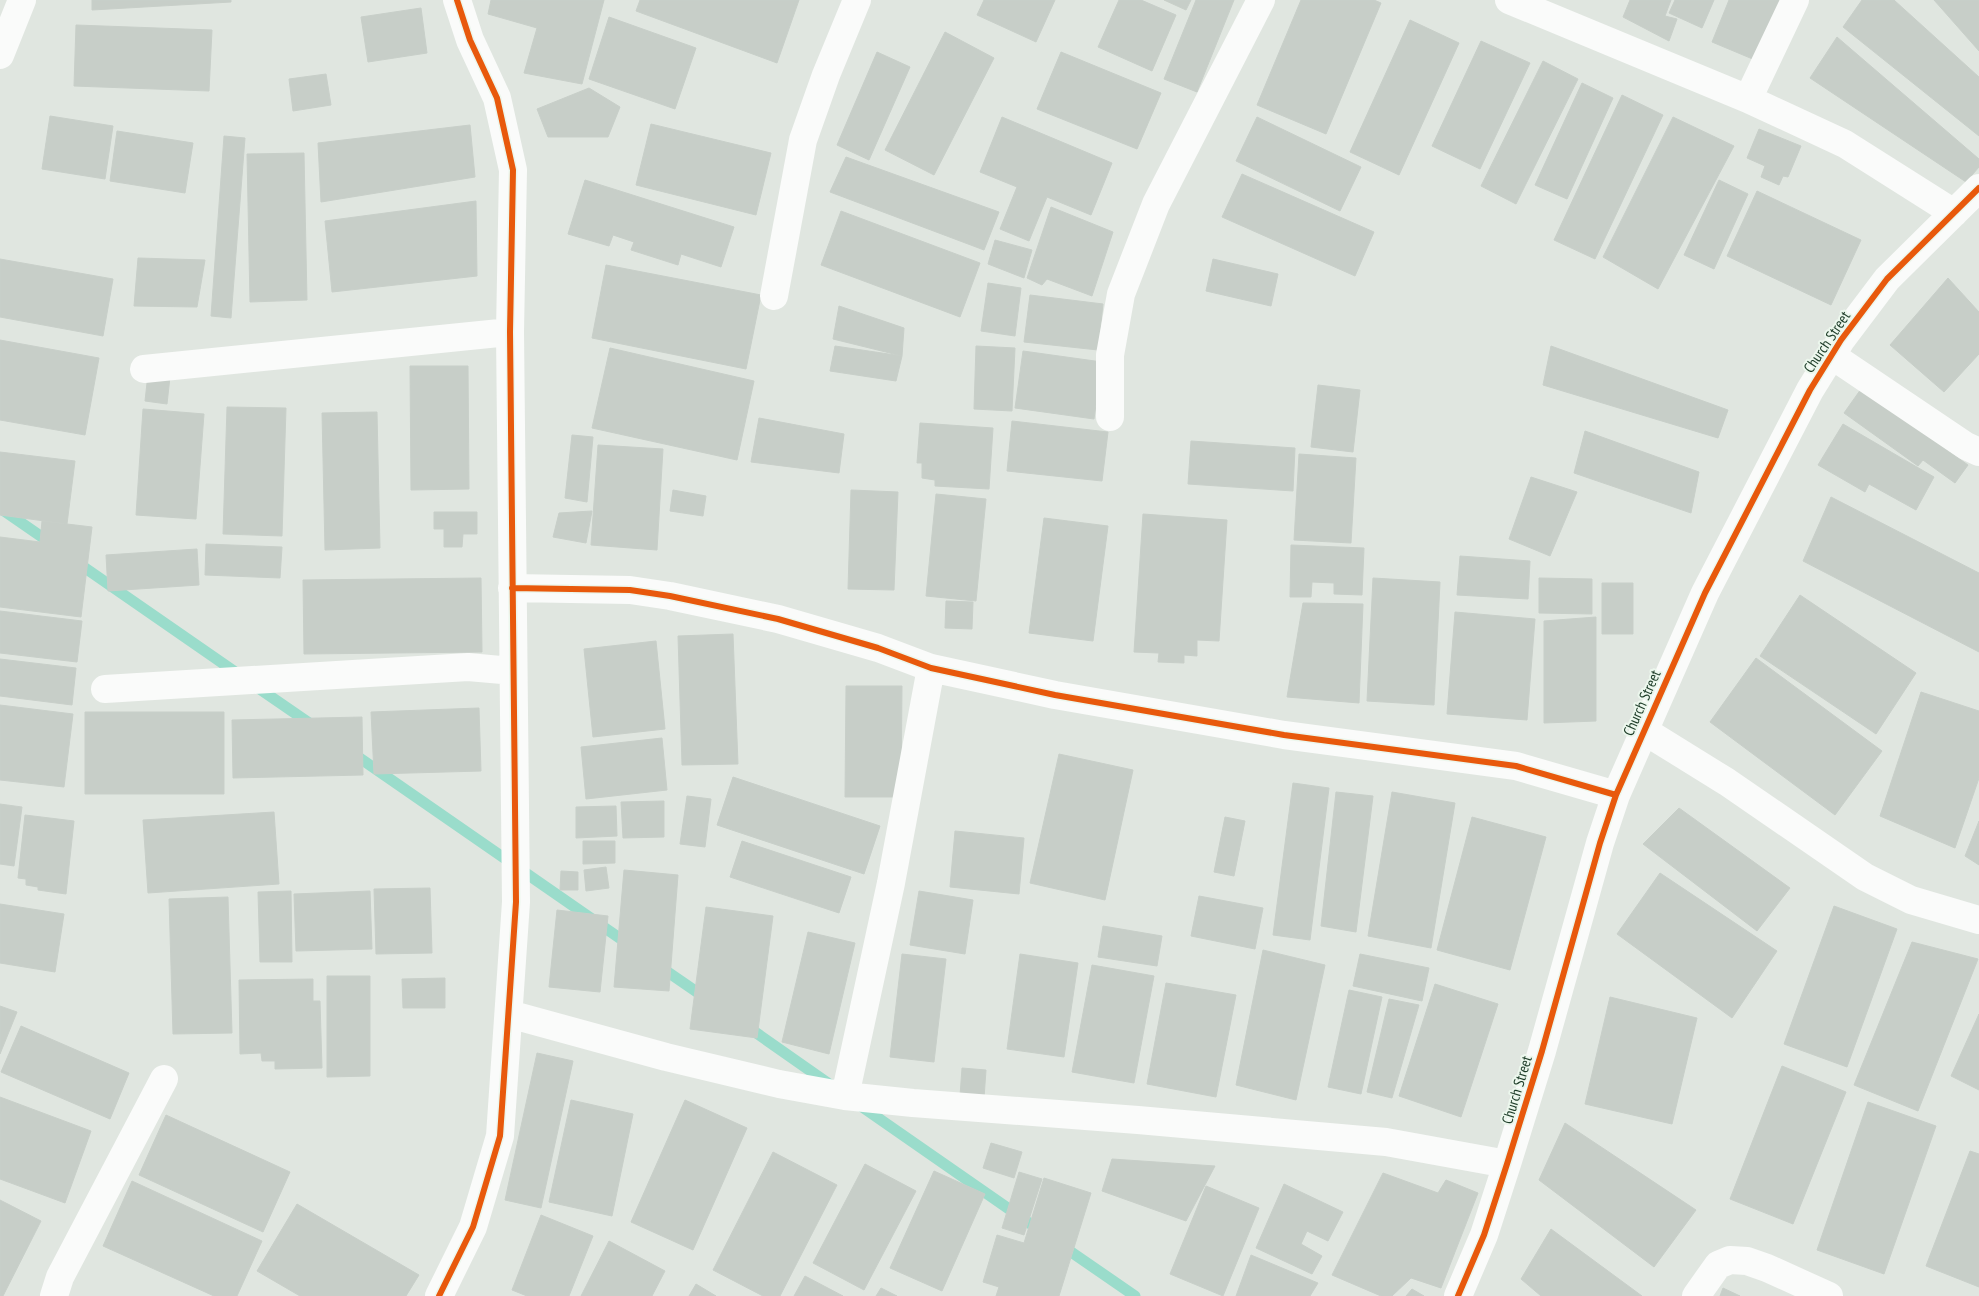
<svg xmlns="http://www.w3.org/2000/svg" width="1979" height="1296" viewBox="0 0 1979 1296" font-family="'PT Sans Narrow',sans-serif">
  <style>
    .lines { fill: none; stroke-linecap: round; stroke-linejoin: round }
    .stream { stroke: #9adccb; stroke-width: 11 }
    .building { fill: #c7cec8; stroke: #c8cfc9 }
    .minor { stroke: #fafbfa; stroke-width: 28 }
    .cycleway-casing { stroke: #ecf7ed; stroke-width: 9 }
    .cycleway { stroke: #e8590c; stroke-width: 6 }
    .labels { text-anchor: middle; stroke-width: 4; stroke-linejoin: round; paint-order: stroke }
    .street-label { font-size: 15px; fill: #1c3b27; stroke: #ecf7ed }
  </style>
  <rect width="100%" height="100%" fill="#e0e6e0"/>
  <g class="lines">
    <path class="stream" d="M 0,508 L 52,544
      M 75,561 L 241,676
      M 254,685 L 315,727
      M 351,752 L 631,946
      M 659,966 L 707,999
      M 745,1025 L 832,1086
      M 858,1104 L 1042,1232
      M 1061,1245 L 1135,1296"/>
  </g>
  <path class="building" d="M 92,0 L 231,0 L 231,2 L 92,10 Z
    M 491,0 L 604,0 L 582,84 L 524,73 L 537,28 L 488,14 Z
    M 640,0 L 799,0 L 777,63 L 636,11 Z
    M 984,0 L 1055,0 L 1036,42 L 977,15 Z
    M 1119,0 L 1141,0 L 1176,15 L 1152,71 L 1098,47 Z
    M 1164,0 L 1191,0 L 1186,10 Z
    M 1196,0 L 1234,0 L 1197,92 L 1164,79 Z
    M 1301,0 L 1374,0 L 1381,3 L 1326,134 L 1257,105 Z
    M 1630,0 L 1671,0 L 1665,16 L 1677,19 L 1669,41 L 1623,17 Z
    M 1675,0 L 1714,0 L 1702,28 L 1669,13 Z
    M 1729,0 L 1780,0 L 1755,60 L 1712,42 Z
    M 1862,0 L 1894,0 L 1979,77 L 1979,136 L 1843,27 Z
    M 1934,0 L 1979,0 L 1979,51 Z
    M 421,8 L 427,53 L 368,62 L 361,17 Z
    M 609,17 L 696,48 L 675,109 L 589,79 Z
    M 1410,20 L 1459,43 L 1399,175 L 1350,152 Z
    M 76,25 L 212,30 L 209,91 L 74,86 Z
    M 945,32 L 994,58 L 934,175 L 885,150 Z
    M 1837,37 L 1979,159 L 1979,167 L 1966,182 L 1810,78 Z
    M 1481,41 L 1530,63 L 1480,169 L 1432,146 Z
    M 877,52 L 910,67 L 869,160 L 837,145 Z
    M 1061,52 L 1161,93 L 1137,149 L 1037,109 Z
    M 1543,61 L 1578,79 L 1516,204 L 1481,186 Z
    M 326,74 L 331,105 L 293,111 L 289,79 Z
    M 1582,83 L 1613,98 L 1567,199 L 1535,185 Z
    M 589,88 L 620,107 L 608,137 L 548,137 L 537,109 Z
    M 1622,95 L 1663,115 L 1595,259 L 1554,240 Z
    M 50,116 L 113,126 L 105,179 L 42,169 Z
    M 1002,117 L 1112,163 L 1091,215 L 1047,197 L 1029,241 L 1000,229 L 1017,187 L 980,172 Z
    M 1257,117 L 1361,167 L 1340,211 L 1236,161 Z
    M 1673,117 L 1734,146 L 1658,289 L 1603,257 Z
    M 651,124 L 771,153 L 756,215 L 636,185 Z
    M 470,125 L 475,177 L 321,202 L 318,143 Z
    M 1759,129 L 1801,146 L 1788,177 L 1783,176 L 1779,185 L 1761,177 L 1765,166 L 1747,158 Z
    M 117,131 L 193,143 L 185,193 L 110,181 Z
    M 224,136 L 245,138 L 231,318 L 211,316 Z
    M 304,153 L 307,300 L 250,302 L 247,154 Z
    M 846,157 L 999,212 L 984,250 L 830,192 Z
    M 1242,174 L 1374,232 L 1355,276 L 1222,217 Z
    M 585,180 L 734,227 L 721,267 L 681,254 L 678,265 L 631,250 L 634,242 L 613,235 L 609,246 L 568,234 Z
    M 1719,180 L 1748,194 L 1714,269 L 1684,255 Z
    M 1757,191 L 1861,240 L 1831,305 L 1727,256 Z
    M 476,201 L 477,276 L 332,292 L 325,221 Z
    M 1051,207 L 1113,232 L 1092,296 L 1047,279 L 1042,285 L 1027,278 Z
    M 841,211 L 980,263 L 960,317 L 821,265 Z
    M 995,240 L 1032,250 L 1024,278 L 988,264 Z
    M 138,258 L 205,260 L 197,307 L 134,306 Z
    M 0,259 L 113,279 L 103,336 L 0,317 Z
    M 1213,259 L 1278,274 L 1271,306 L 1206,291 Z
    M 606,265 L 761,295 L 746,369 L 592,338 Z
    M 1948,278 L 1979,312 L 1979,354 L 1944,392 L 1890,345 Z
    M 988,283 L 1021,288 L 1015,336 L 981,331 Z
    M 1030,295 L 1103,304 L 1098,350 L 1024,342 Z
    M 839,306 L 904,328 L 902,356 L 833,339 Z
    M 0,340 L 99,358 L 85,435 L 0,420 Z
    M 835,346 L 902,356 L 896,381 L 830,371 Z
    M 976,346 L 1015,348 L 1012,411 L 974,409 Z
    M 1551,346 L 1728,410 L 1718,438 L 1543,385 Z
    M 610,348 L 754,381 L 737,460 L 592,428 Z
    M 1023,351 L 1102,362 L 1094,419 L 1015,408 Z
    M 410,366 L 468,366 L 469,489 L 411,490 Z
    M 148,374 L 170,377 L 167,404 L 145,401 Z
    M 1318,385 L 1360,390 L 1353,452 L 1311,447 Z
    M 1861,389 L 1968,465 L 1955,483 L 1923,460 L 1918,466 L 1844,413 Z
    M 227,407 L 286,408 L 282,536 L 223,534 Z
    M 143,409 L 204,414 L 196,519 L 136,515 Z
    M 377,412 L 380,548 L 325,550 L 322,413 Z
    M 759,418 L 844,434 L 839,473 L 751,462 Z
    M 1012,421 L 1108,432 L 1102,481 L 1007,471 Z
    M 920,423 L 993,428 L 989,489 L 935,486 L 935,480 L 922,478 L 922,463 L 917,463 Z
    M 1843,424 L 1934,477 L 1916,510 L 1869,484 L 1865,492 L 1818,465 Z
    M 1585,431 L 1699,472 L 1691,513 L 1574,473 Z
    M 572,435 L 593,437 L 587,502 L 565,498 Z
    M 1191,441 L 1295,448 L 1293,491 L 1188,484 Z
    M 598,445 L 663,449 L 657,550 L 591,545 Z
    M 0,452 L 75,461 L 67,524 L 0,515 Z
    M 1299,454 L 1356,458 L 1351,543 L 1294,540 Z
    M 1531,477 L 1577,492 L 1550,556 L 1509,539 Z
    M 673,490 L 706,496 L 703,516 L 670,511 Z
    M 851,490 L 898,492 L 894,590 L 848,589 Z
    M 936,494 L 986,499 L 976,601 L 926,596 Z
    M 1831,497 L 1979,573 L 1979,652 L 1803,561 Z
    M 592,511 L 586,543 L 553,537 L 559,513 Z
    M 434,512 L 477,512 L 477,534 L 463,534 L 462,547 L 444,547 L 444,529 L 434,529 Z
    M 1143,514 L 1227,520 L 1219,641 L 1197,640 L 1197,656 L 1184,655 L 1184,663 L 1158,662 L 1159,653 L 1134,652 Z
    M 1044,518 L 1108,526 L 1093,641 L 1029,633 Z
    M 42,521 L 92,527 L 81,617 L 0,607 L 0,537 L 40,542 Z
    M 206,544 L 282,547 L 280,578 L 205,575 Z
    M 1291,545 L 1364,548 L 1362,595 L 1334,594 L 1334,583 L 1312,582 L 1311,597 L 1290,597 Z
    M 197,549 L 199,585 L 108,591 L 106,555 Z
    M 1460,556 L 1530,561 L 1528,599 L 1457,595 Z
    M 481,578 L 482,652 L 304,654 L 303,580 Z
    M 1373,578 L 1440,582 L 1434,705 L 1367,701 Z
    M 1539,578 L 1592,579 L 1592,614 L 1539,613 Z
    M 1602,583 L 1633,583 L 1633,634 L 1602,634 Z
    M 1800,595 L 1916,673 L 1876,734 L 1760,656 Z
    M 946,601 L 973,602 L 972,629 L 945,628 Z
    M 1303,603 L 1363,604 L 1359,703 L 1287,697 Z
    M 0,611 L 82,621 L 77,662 L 0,653 Z
    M 1455,612 L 1535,619 L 1527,720 L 1447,714 Z
    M 1596,617 L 1596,721 L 1544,723 L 1544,621 Z
    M 733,634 L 738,764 L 682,765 L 678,636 Z
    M 656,641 L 665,729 L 593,737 L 584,649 Z
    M 1756,658 L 1882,751 L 1835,815 L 1710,722 Z
    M 0,659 L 76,668 L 72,705 L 0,696 Z
    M 846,686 L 902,686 L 901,797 L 845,797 Z
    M 1921,692 L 1979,711 L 1979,778 L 1955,848 L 1880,816 Z
    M 0,705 L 73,714 L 64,787 L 0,780 Z
    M 479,708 L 481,771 L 374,774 L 371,712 Z
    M 85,712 L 224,712 L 224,794 L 85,794 Z
    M 362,717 L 363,775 L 233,778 L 232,720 Z
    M 662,738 L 667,790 L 586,799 L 581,747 Z
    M 1059,754 L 1133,770 L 1105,900 L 1030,883 Z
    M 733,777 L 880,826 L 864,874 L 717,825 Z
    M 1293,783 L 1329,788 L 1310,940 L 1273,935 Z
    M 1336,792 L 1373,796 L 1356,932 L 1321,926 Z
    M 1392,792 L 1455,803 L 1431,948 L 1368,936 Z
    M 687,796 L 711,799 L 705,847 L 680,844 Z
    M 664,801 L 664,837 L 623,838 L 621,802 Z
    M 0,804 L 22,807 L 14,866 L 0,864 Z
    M 616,806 L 617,836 L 576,838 L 576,807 Z
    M 1679,808 L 1790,888 L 1757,931 L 1643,844 Z
    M 274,812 L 279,884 L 148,893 L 143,820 Z
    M 25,815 L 74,821 L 66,894 L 38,890 L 38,887 L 26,885 L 26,879 L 18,878 Z
    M 1225,817 L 1245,821 L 1234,876 L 1214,872 Z
    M 1472,817 L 1546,837 L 1510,970 L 1437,950 Z
    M 1979,821 L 1979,865 L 1965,856 Z
    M 955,831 L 1024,838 L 1019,894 L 950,887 Z
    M 583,841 L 615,841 L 615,863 L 583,864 Z
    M 742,841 L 851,877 L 839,913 L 730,877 Z
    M 606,867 L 609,888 L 586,891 L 584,870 Z
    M 624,870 L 678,875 L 669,991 L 614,987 Z
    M 561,871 L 578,872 L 578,890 L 560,890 Z
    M 1660,873 L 1777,951 L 1732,1018 L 1617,934 Z
    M 430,888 L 432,953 L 376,954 L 374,889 Z
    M 291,891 L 292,962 L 260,962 L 258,892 Z
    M 370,891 L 372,949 L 296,951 L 294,894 Z
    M 919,891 L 973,900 L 965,954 L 910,945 Z
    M 1199,896 L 1263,908 L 1255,949 L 1191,936 Z
    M 228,897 L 232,1033 L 173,1034 L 169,899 Z
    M 0,904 L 64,914 L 55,972 L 0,963 Z
    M 1834,906 L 1897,929 L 1847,1067 L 1784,1044 Z
    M 706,907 L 773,916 L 757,1038 L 690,1029 Z
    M 557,910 L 608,916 L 600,992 L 549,987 Z
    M 1103,926 L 1162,936 L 1157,966 L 1098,957 Z
    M 808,932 L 855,943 L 829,1054 L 782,1042 Z
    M 1912,942 L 1978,959 L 1918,1111 L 1854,1085 Z
    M 1263,950 L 1325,965 L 1296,1100 L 1236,1085 Z
    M 902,954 L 946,959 L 934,1062 L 890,1057 Z
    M 1020,954 L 1078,963 L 1064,1057 L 1007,1049 Z
    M 1360,954 L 1429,968 L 1422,1001 L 1353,986 Z
    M 1092,965 L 1154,976 L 1134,1083 L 1072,1072 Z
    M 327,976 L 370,976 L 370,1076 L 327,1077 Z
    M 445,978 L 445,1008 L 403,1008 L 402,979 Z
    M 313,979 L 313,1001 L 320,1001 L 322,1068 L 275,1069 L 275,1061 L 262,1061 L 261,1053 L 240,1054 L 239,980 Z
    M 1166,983 L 1236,995 L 1216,1097 L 1147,1084 Z
    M 1435,984 L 1498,1004 L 1461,1117 L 1399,1096 Z
    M 1349,990 L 1382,997 L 1361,1094 L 1328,1087 Z
    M 1610,997 L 1697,1018 L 1672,1124 L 1585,1104 Z
    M 1389,999 L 1419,1005 L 1392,1098 L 1367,1092 Z
    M 0,1006 L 17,1012 L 0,1054 Z
    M 1979,1014 L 1979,1090 L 1951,1076 Z
    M 21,1026 L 129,1073 L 110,1119 L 1,1072 Z
    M 537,1053 L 573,1061 L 541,1208 L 505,1200 Z
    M 1782,1066 L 1846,1092 L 1793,1224 L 1730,1199 Z
    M 962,1068 L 986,1070 L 984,1098 L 960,1096 Z
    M 0,1097 L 91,1131 L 65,1203 L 0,1179 Z
    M 571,1100 L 633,1114 L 612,1216 L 549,1202 Z
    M 685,1100 L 747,1128 L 693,1250 L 631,1222 Z
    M 1868,1102 L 1936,1126 L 1884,1274 L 1817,1250 Z
    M 166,1115 L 290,1172 L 263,1232 L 139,1175 Z
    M 1565,1123 L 1696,1210 L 1654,1267 L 1539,1180 Z
    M 991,1143 L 1022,1152 L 1014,1178 L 983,1168 Z
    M 1970,1151 L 1979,1154 L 1979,1287 L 1926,1266 Z
    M 773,1152 L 837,1185 L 780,1296 L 763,1296 L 713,1270 Z
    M 1112,1159 L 1215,1166 L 1186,1221 L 1102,1191 Z
    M 865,1164 L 916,1191 L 864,1290 L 813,1263 Z
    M 934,1171 L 985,1194 L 942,1291 L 890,1268 Z
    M 1019,1172 L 1042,1179 L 1024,1235 L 1002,1228 Z
    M 1383,1173 L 1438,1193 L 1446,1180 L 1478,1193 L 1441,1288 L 1411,1278 L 1392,1296 L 1381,1296 L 1332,1275 Z
    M 1044,1178 L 1091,1193 L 1059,1296 L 996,1296 L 999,1287 L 983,1282 L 997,1235 L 1024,1243 Z
    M 132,1181 L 262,1241 L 237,1296 L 214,1296 L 103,1246 Z
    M 1284,1184 L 1343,1212 L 1328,1241 L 1307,1231 L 1301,1244 L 1322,1256 L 1312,1274 L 1256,1248 Z
    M 1206,1186 L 1259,1208 L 1223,1296 L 1170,1274 Z
    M 0,1200 L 41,1221 L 3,1296 L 0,1296 Z
    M 297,1204 L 419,1275 L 406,1296 L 300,1296 L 257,1271 Z
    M 541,1215 L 593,1236 L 569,1296 L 527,1296 L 512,1290 Z
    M 1551,1229 L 1642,1296 L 1541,1296 L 1521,1279 Z
    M 609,1241 L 665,1271 L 652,1296 L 581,1296 Z
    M 1251,1255 L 1318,1283 L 1310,1296 L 1236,1296 Z
    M 805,1276 L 843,1296 L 794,1296 Z
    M 696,1284 L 716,1296 L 689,1296 Z
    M 881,1288 L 897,1296 L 876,1296 Z
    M 1723,1288 L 1740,1296 L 1720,1296 Z
    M 1412,1289 L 1424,1296 L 1406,1296 Z"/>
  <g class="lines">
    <path class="minor" d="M 1509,0 L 1748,99 L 1845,144 L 1954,213
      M 0,55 L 22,0
      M 1748,99 L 1795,0
      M 774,296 L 803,140 L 826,75 L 857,0
      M 1831,355 L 1966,446 L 1979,452
      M 144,369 L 510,332
      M 1110,417 L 1110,355 L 1121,294 L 1156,204 L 1261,0
      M 512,588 L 630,590 L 670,596 L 778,619 L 878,648 L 931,668 L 1055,695 L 1284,735 L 1516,766 L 1616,795
      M 105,689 L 468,667 L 513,671
      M 1643,730 L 1727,782 L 1865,877 L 1911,900 L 1979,920
      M 509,1014 L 666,1057 L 779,1084 L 845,1096 L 913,1103 L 1138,1120 L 1386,1142 L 1507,1164
      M 845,1096 L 891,883 L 931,668
      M 54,1296 L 60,1277 L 164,1079
      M 439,1296 L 473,1227 L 500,1136 L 516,902 L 510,332 L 513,170 L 497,98 L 470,40 L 457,0
      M 1458,1296 L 1484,1235 L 1507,1164 L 1542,1051 L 1600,843 L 1616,795 L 1705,593 L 1810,390 L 1841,340 L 1887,279 L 1979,188
      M 1696,1296 L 1718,1265 L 1730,1260 L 1747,1261 L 1767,1268 L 1829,1296"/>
    <g class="cycleway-casing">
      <path id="cycleway" d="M 512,588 L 630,590 L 670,596 L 778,619 L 878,648 L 931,668 L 1055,695 L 1284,735 L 1516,766 L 1616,795
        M 439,1296 L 473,1227 L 500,1136 L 516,902 L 510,332 L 513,170 L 497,98 L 470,40 L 457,0
        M 1458,1296 L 1484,1235 L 1507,1164 L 1542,1051 L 1600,843 L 1616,795 L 1705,593 L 1810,390 L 1841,340 L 1887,279 L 1979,188"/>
    </g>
    <use href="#cycleway" class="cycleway"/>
  </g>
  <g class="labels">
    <g class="street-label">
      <text transform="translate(1827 342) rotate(-56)" y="5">Church Street</text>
      <text transform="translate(1642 703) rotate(-66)" y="5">Church Street</text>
      <text transform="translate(1517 1090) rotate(-73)" y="5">Church Street</text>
    </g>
  </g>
</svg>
